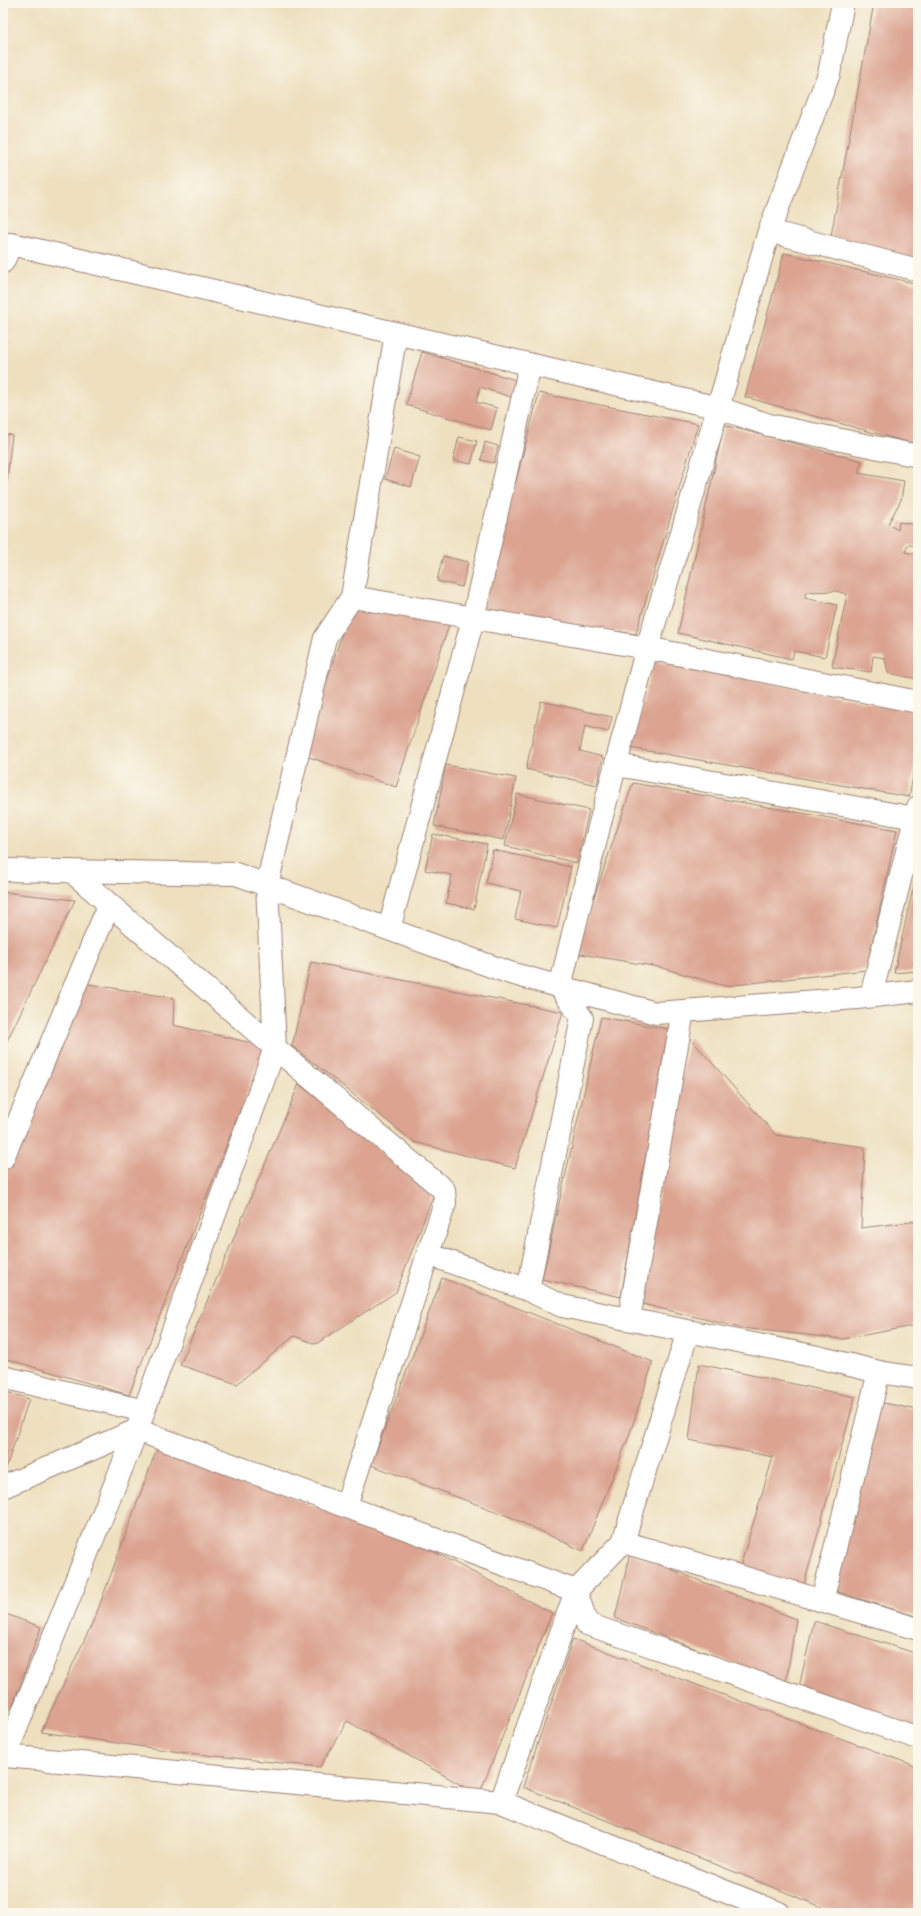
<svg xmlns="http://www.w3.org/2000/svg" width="921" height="1916" viewBox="0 0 921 1916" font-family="'Libre Caslon Text',serif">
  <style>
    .building { fill: #dba390 }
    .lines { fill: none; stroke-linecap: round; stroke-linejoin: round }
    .minor-casing { stroke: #9c8075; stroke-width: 24 }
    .minor { stroke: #fff; stroke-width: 22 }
  </style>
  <rect width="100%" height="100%" fill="#fbf7ec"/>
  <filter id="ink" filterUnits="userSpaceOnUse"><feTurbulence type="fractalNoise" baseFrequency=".025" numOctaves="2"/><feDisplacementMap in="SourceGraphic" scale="8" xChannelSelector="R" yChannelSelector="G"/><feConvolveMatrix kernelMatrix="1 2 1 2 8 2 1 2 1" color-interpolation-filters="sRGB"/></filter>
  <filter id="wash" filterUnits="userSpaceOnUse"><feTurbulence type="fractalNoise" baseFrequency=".012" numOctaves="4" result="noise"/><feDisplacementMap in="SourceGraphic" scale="16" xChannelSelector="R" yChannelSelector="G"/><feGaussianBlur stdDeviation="0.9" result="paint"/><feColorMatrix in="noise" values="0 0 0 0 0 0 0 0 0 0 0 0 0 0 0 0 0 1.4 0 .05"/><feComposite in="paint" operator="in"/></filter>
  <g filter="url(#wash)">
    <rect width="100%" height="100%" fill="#eee0bf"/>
    <g id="blocks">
      <path class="building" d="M 874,3 L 918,3 L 918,260 L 831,236 Z
        M 784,253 L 918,284 L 918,445 L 745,397 Z
        M 422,352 L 519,381 L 514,398 L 480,387 L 476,402 L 497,408 L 491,430 L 406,405 Z
        M 539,393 L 698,424 L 636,634 L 481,614 Z
        M 724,425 L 862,461 L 858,473 L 904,481 L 901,500 L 888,524 L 898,530 L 899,522 L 918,525 L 918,545 L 908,545 L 905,552 L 918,555 L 918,679 L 888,673 L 885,658 L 873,656 L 871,672 L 832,667 L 847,594 L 836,591 L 806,592 L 805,598 L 837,605 L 825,657 L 794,651 L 792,659 L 678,633 Z
        M 3,434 L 12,435 L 4,504 L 3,504 Z
        M 459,437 L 477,441 L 471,464 L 453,460 Z
        M 485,442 L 498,446 L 494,463 L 481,460 Z
        M 394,449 L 420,457 L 411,487 L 385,479 Z
        M 443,556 L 468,562 L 462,587 L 437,581 Z
        M 351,606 L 449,625 L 396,787 L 303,755 Z
        M 654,661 L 918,712 L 918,750 L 909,797 L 631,748 Z
        M 541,701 L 612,717 L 608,732 L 585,726 L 580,751 L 603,757 L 597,785 L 526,769 Z
        M 446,765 L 516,778 L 504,840 L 434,826 Z
        M 633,783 L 897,830 L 866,970 L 725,986 L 659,967 L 575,953 Z
        M 517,794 L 589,810 L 577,863 L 505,846 Z
        M 433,834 L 487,844 L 474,909 L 446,903 L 452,875 L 425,870 Z
        M 493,850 L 571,867 L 557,928 L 515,919 L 521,891 L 486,883 Z
        M 917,871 L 918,971 L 894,973 Z
        M 3,892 L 75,900 L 3,1049 Z
        M 311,962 L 563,1012 L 515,1168 L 414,1142 L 292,1046 Z
        M 82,983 L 174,998 L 173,1025 L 265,1046 L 129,1395 L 3,1358 L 3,1177 Z
        M 601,1017 L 668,1029 L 621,1297 L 542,1279 Z
        M 689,1037 L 776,1135 L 865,1147 L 861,1228 L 918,1221 L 918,1325 L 843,1339 L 741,1328 L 638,1303 Z
        M 299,1084 L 434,1194 L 396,1292 L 316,1344 L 294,1336 L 237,1384 L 180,1365 Z
        M 442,1278 L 653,1362 L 629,1436 L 583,1551 L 508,1516 L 371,1465 Z
        M 699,1364 L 855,1397 L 802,1592 L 738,1574 L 773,1457 L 689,1440 Z
        M 3,1391 L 29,1399 L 3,1477 Z
        M 879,1402 L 918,1410 L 918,1617 L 835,1591 Z
        M 157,1448 L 424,1547 L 552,1613 L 479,1795 L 347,1721 L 320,1767 L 187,1753 L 41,1732 L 96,1615 Z
        M 630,1553 L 796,1619 L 786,1683 L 615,1618 Z
        M 3,1613 L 41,1627 L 11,1710 L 3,1707 Z
        M 814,1621 L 918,1654 L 918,1731 L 798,1692 Z
        M 573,1639 L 918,1767 L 918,1913 L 837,1913 L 523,1787 Z"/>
    </g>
  </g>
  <g filter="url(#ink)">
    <use href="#blocks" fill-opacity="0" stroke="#9c8075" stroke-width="1"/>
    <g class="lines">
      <g class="minor-casing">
        <path id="minor" d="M 769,231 L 918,270
          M 3,262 L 11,244 L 719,408 L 769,425 L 918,456
          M 352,597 L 396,333
          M 617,765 L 915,818
          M 3,870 L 236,874 L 510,973 L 656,1013 L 857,998 L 918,991
          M 71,871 L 275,1048 L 444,1190 L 445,1203 L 428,1254 L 528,1290 L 562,1306 L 813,1356 L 879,1372 L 918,1378
          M 389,929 L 473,619 L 530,365
          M 871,996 L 918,807
          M 3,1158 L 109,905
          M 528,1290 L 582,1018 L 560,987 L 599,827 L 647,648 L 683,529 L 769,231 L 829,74 L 843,3
          M 629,1319 L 683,1011
          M 688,1331 L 623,1542 L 576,1591 L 501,1802 L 779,1913
          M 3,1377 L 144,1411
          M 3,1487 L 137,1430 L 576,1591 L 587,1624 L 918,1738
          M 346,1506 L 428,1254
          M 623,1542 L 918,1629
          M 822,1601 L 879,1372
          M 3,1756 L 5,1756 L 137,1430 L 275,1048 L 267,885 L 325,638 L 352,597 L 647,648 L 918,702
          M 5,1756 L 501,1802"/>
      </g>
      <use href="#minor" class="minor"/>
    </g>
  </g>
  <rect width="921" height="1916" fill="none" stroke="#fbf7ec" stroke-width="16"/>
</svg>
